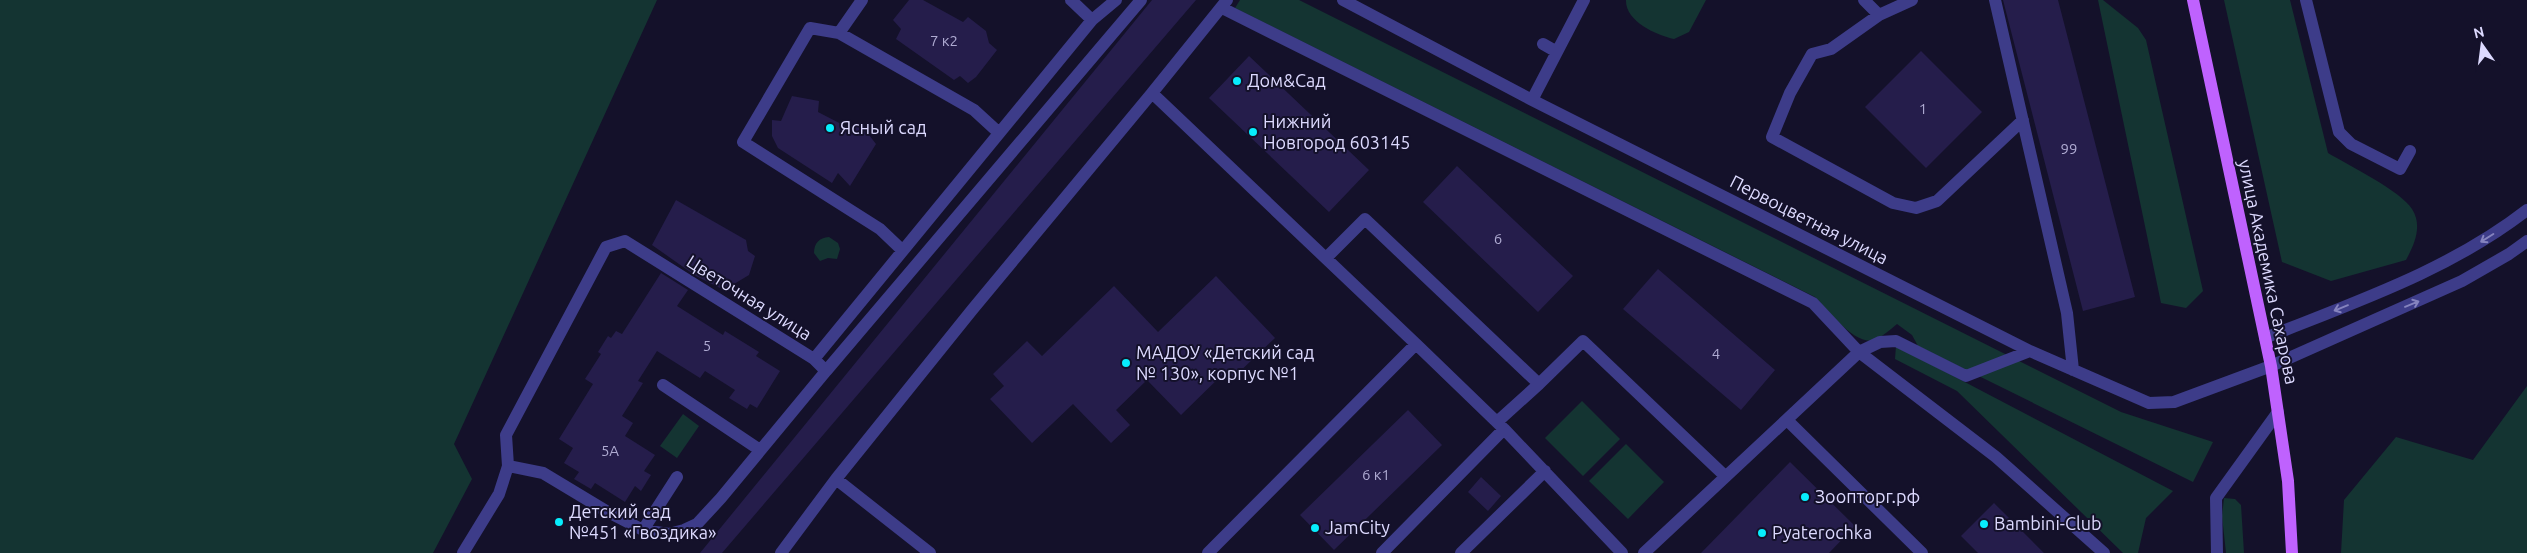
<svg xmlns="http://www.w3.org/2000/svg" width="2527" height="553" viewBox="0 0 2527 553" font-family="Ubuntu,sans-serif">
  <style>
    .green { fill: #143432 }
    .building { fill: #251d4b }
    .lines { fill: none; stroke-linecap: round; stroke-linejoin: round }
    .minor { stroke: #3d3c89; stroke-width: 12 }
    .major { stroke: #bf62fe; stroke-width: 12 }
    .oneway { stroke: #8583be }
    .poi-dot { fill: #07edfd; stroke: #14112a; stroke-width: 2 }
    .labels { text-anchor: middle; stroke-width: 4; stroke-linejoin: round; paint-order: stroke }
    .number-label { font-size: 15px; fill: #afabd2 }
    .poi-label { font-size: 18px; fill: #dddaff; stroke: #14112a; text-anchor: start }
    .street-label { font-size: 18px; fill: #dddaff; stroke: #14112a }
  </style>
  <rect width="100%" height="100%" fill="#14112a"/>
  <path class="green" d="M 0,0 L 657,0 L 454,444 L 472,479 L 433,553 L 0,553 Z
    M 1240,0 L 1299,0 L 2121,412 L 2213,442 L 2193,482 L 1918,346 L 1912,335 L 1897,324 C 1891,329 1882,337 1874,340 C 1855,346 1827,309 1815,297 L 1235,8 Z
    M 1626,0 L 1706,0 L 1689,32 L 1674,39 C 1656,35 1625,21 1626,0 Z
    M 2098,0 L 2103,0 L 2138,28 L 2146,40 L 2203,291 L 2186,308 L 2161,303 Z
    M 2224,0 L 2290,0 L 2328,153 C 2348,165 2401,191 2412,209 C 2423,226 2414,245 2406,260 L 2331,281 L 2282,262 Z
    M 829,237 L 838,243 L 840,249 L 837,259 L 828,258 L 820,261 L 814,253 C 814,243 819,238 829,237 Z
    M 1896,346 L 2173,491 L 2146,518 L 2138,553 L 2123,553 L 1957,391 L 1895,359 Z
    M 2527,386 L 2527,553 L 2341,553 L 2344,500 L 2396,437 L 2473,460 Z
    M 1582,401 L 1620,439 L 1583,476 L 1545,438 Z
    M 683,414 L 699,426 L 677,458 L 660,446 Z
    M 1626,444 L 1664,482 L 1628,519 L 1589,481 Z
    M 2224,498 L 2235,499 L 2241,505 L 2244,553 L 2226,553 L 2222,516 Z"/>
  <path class="building" d="M 909,0 L 923,0 L 963,22 L 968,17 L 986,31 L 989,43 L 997,50 L 976,77 L 968,83 L 960,76 L 954,80 L 896,39 L 901,29 L 893,20 Z
    M 1152,0 L 1196,0 L 722,553 L 700,553 Z
    M 2003,0 L 2058,0 L 2135,297 L 2083,311 Z
    M 1921,51 L 1982,112 L 1926,168 L 1865,107 Z
    M 1249,56 L 1369,170 L 1329,212 L 1209,98 Z
    M 792,96 L 819,101 L 818,112 L 847,127 L 862,126 L 876,144 L 850,186 L 838,173 L 832,183 L 778,148 L 772,136 L 772,120 L 781,121 Z
    M 1457,166 L 1573,276 L 1538,312 L 1423,202 Z
    M 676,200 L 746,240 L 748,251 L 755,256 L 749,275 L 724,290 L 696,276 L 652,245 Z
    M 1658,269 L 1775,370 L 1741,410 L 1623,309 Z
    M 661,273 L 688,290 L 677,306 L 723,335 L 725,331 L 759,352 L 756,356 L 780,371 L 757,408 L 750,404 L 747,409 L 729,398 L 735,390 L 705,371 L 700,378 L 657,351 L 638,381 L 643,383 L 622,416 L 633,423 L 625,436 L 655,455 L 644,471 L 651,475 L 641,491 L 635,486 L 625,502 L 595,483 L 591,489 L 574,479 L 579,472 L 564,463 L 573,448 L 559,439 L 593,384 L 585,379 L 601,354 L 598,352 L 608,336 L 611,338 L 616,331 L 622,334 Z
    M 1216,276 L 1275,338 L 1233,378 L 1226,371 L 1181,415 L 1147,380 L 1116,410 L 1130,425 L 1111,443 L 1073,404 L 1032,443 L 990,399 L 1004,386 L 993,374 L 1027,341 L 1042,356 L 1114,286 L 1158,332 Z
    M 1408,410 L 1442,445 L 1334,550 L 1300,515 Z
    M 1790,462 L 1855,526 L 1829,553 L 1701,553 Z
    M 1481,477 L 1501,496 L 1488,511 L 1468,492 Z
    M 1994,503 L 2044,553 L 1978,553 L 1961,536 Z"/>
  <g class="lines">
    <path class="minor" d="M 1071,0 L 1092,20
      M 1343,0 L 1532,100 L 2030,351 L 2149,403 L 2174,402 L 2271,366 L 2462,281 L 2509,254 L 2527,241
      M 1864,0 L 1879,15
      M 1912,0 L 1879,15 L 1831,49 L 1812,54 L 1790,93 L 1772,137 L 1893,203 L 1916,208 L 1937,201 L 2023,120
      M 1995,0 L 2067,313 L 2073,370
      M 2306,0 L 2339,132 L 2351,144 L 2400,169 L 2410,151
      M 1222,8 L 1813,303 L 1859,352 L 1996,457 L 2104,553
      M 839,33 L 862,0
      M 1543,44 L 1557,52
      M 1152,93 L 1227,0
      M 1532,100 L 1584,0
      M 902,250 L 880,229 L 743,142 L 810,28 L 839,33 L 974,110 L 998,132
      M 1326,258 L 1365,219 L 1539,384 L 1583,341 L 1725,476
      M 2265,338 C 2355,302 2450,270 2527,210
      M 814,359 L 1092,20 L 1116,0
      M 826,371 L 1141,0
      M 663,385 L 760,450
      M 1787,420 L 1922,553
      M 1497,422 L 1539,384
      M 836,479 L 972,310 L 1152,93 L 1416,344
      M 643,530 L 677,477
      M 463,553 L 499,494 L 508,466 L 506,435 L 606,247 L 625,241 L 814,359 L 826,371 L 721,498 L 697,524 L 684,530 L 669,534 L 643,530 L 606,511 L 543,473 L 508,466
      M 781,553 L 836,479 L 930,553
      M 1208,553 L 1416,344 L 1504,429
      M 1382,553 L 1504,429 L 1622,553
      M 1461,553 L 1545,471
      M 1644,553 L 1859,352 L 1880,342 L 1896,341 L 1966,376 L 2030,351
      M 2217,553 L 2216,498 L 2278,412"/>
    <path class="major" d="M 2193,0 L 2271,366 L 2288,481 L 2292,553"/>
  </g>
  <defs><path id="oneway-shaft" d="M-6 0H5M1.5-3L5.5 0L1.5 3" fill="none" stroke-width="1.6" stroke-linecap="round" stroke-linejoin="round" transform="scale(1.25)"/></defs>
  <g class="oneway">
    <use href="#oneway-shaft" transform="translate(2487 238) rotate(148)"/>
    <use href="#oneway-shaft" transform="translate(2412 304) rotate(-22)"/>
    <use href="#oneway-shaft" transform="translate(2341 308) rotate(158)"/>
  </g>
  <g class="poi-dot">
    <circle cx="1237" cy="81" r="5"/>
    <circle cx="830" cy="128" r="5"/>
    <circle cx="1253" cy="132" r="5"/>
    <circle cx="1126" cy="363" r="5"/>
    <circle cx="1805" cy="497" r="5"/>
    <circle cx="559" cy="522" r="5"/>
    <circle cx="1984" cy="524" r="5"/>
    <circle cx="1315" cy="528" r="5"/>
    <circle cx="1762" cy="533" r="5"/>
  </g>
  <g class="labels">
    <g class="number-label">
      <text x="944" y="46">7 к2</text>
      <text x="1923" y="114">1</text>
      <text x="2069" y="154">99</text>
      <text x="1498" y="244">6</text>
      <text x="707" y="351">5</text>
      <text x="1716" y="359">4</text>
      <text x="610" y="456">5А</text>
      <text x="1376" y="480">6 к1</text>
    </g>
    <g class="poi-label">
      <text x="1247" y="87">Дом&amp;Сад</text>
      <text x="1263" y="128">Нижний<tspan x="1263" dy="21">Новгород 603145</tspan></text>
      <text x="840" y="134">Ясный сад</text>
      <text x="1136" y="359">МАДОУ «Детский сад<tspan x="1136" dy="21">№ 130», корпус №1</tspan></text>
      <text x="1815" y="503">Зоопторг.рф</text>
      <text x="569" y="518">Детский сад<tspan x="569" dy="21">№451 «Гвоздика»</tspan></text>
      <text x="1994" y="530">Bambini-Club</text>
      <text x="1325" y="534">JamCity</text>
      <text x="1772" y="539">Pyaterochka</text>
    </g>
    <g class="street-label">
      <text transform="translate(1809 220) rotate(27)" y="6">Первоцветная улица</text>
      <text transform="translate(2268 272) rotate(78)" y="6">улица Академика Сахарова</text>
      <text transform="translate(749 298) rotate(32)" y="6">Цветочная улица</text>
    </g>
  </g>
  <g transform="translate(2482 45) rotate(346)" stroke="#14112a" stroke-width="4" paint-order="stroke">
  <path d="M0-4L9 19L0 12L-9 19Z" fill="#dddaff"/>
  <text y="-8" font-size="14" font-weight="bold" text-anchor="middle" fill="#dddaff">N</text>
  </g>
</svg>
